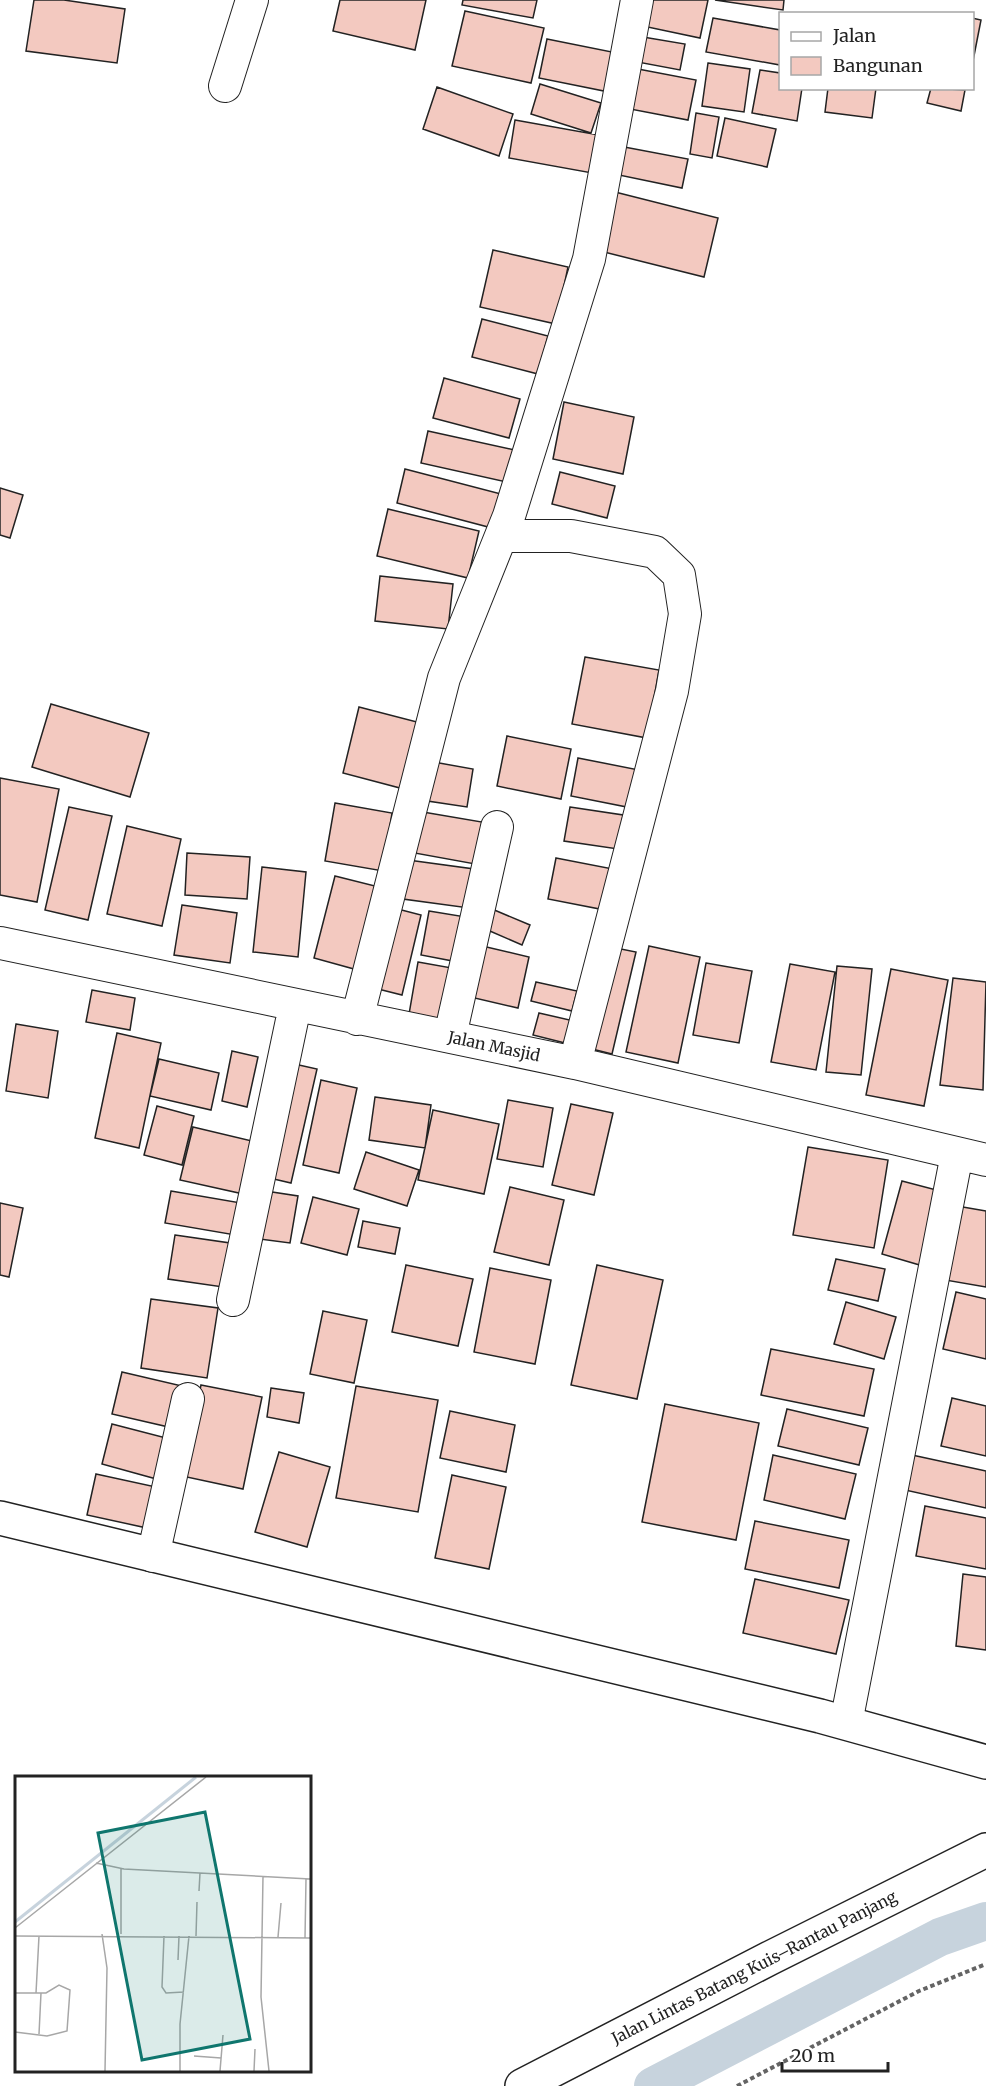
<svg xmlns="http://www.w3.org/2000/svg" width="986" height="2086" viewBox="0 0 986 2086" font-family="Merriweather,serif">
  <style>
    .lines { fill: none; stroke-linecap: round; stroke-linejoin: round }
    .canal { stroke: #c7d3dd; stroke-width: 38 }
    .building { fill: #f3c9c0; stroke: #222; stroke-width: 1.5 }
    .street-casing { stroke: #222; stroke-width: 34 }
    .secondary-casing { stroke: #222; stroke-width: 36 }
    .path { stroke: #646464; stroke-width: 4; stroke-dasharray: 4.5 3; stroke-linecap: butt }
    .street { stroke: #fff; stroke-width: 32 }
    .secondary { stroke: #fff; stroke-width: 33 }
    .labels { text-anchor: middle; stroke-width: 4.5; stroke-linejoin: round; paint-order: stroke }
    .street-label { font-size: 16px; fill: #222; stroke: #fff }
    .inset-river { fill: none; stroke: #c7d3dd; stroke-width: 3 }
    .inset-road { fill: none; stroke: #a7a7a7; stroke-width: 1.5 }
    .view { fill: #0f766e; fill-opacity: 0.15; stroke: #0f766e; stroke-width: 3 }
    .inset-edge { fill: none; stroke: #222; stroke-width: 3 }
  </style>
  <rect width="100%" height="100%" fill="#fff"/>
  <g class="lines">
    <path class="canal" d="M 653,2086 L 940,1937 L 986,1921"/>
  </g>
  <path class="building" d="M 34,0 L 64,0 L 125,9 L 117,63 L 26,51 Z
    M 340,0 L 426,0 L 415,50 L 333,31 Z
    M 463,0 L 537,0 L 533,18 L 462,5 Z
    M 643,0 L 708,0 L 700,38 L 638,25 Z
    M 715,0 L 784,0 L 783,10 Z
    M 465,11 L 544,28 L 531,83 L 452,66 Z
    M 713,18 L 780,30 L 780,65 L 706,52 Z
    M 972,18 L 981,20 L 972,66 Z
    M 637,36 L 685,44 L 680,70 L 632,61 Z
    M 547,39 L 617,53 L 609,92 L 539,78 Z
    M 708,63 L 750,69 L 744,112 L 702,106 Z
    M 638,69 L 696,80 L 688,120 L 630,109 Z
    M 760,70 L 780,73 L 780,88 L 802,88 L 797,121 L 752,113 Z
    M 540,84 L 601,103 L 591,133 L 531,114 Z
    M 437,87 L 513,114 L 499,156 L 423,129 Z
    M 828,88 L 876,88 L 872,118 L 825,112 Z
    M 931,88 L 965,90 L 961,111 L 927,103 Z
    M 696,113 L 719,117 L 712,158 L 690,154 Z
    M 725,118 L 776,129 L 767,167 L 717,156 Z
    M 515,120 L 599,135 L 592,173 L 509,158 Z
    M 619,146 L 688,159 L 682,188 L 614,174 Z
    M 615,192 L 718,218 L 704,277 L 600,251 Z
    M 493,250 L 568,267 L 556,324 L 480,307 Z
    M 482,319 L 548,336 L 538,374 L 472,357 Z
    M 444,378 L 520,399 L 509,438 L 433,418 Z
    M 564,402 L 634,417 L 623,474 L 553,459 Z
    M 428,431 L 519,451 L 511,483 L 421,463 Z
    M 405,469 L 501,494 L 492,528 L 397,503 Z
    M 560,472 L 615,486 L 607,518 L 552,504 Z
    M 0,488 L 23,495 L 10,538 L 0,535 Z
    M 388,509 L 479,531 L 468,578 L 377,556 Z
    M 380,576 L 453,584 L 448,629 L 375,621 Z
    M 585,657 L 659,670 L 647,738 L 572,724 Z
    M 51,704 L 149,733 L 130,797 L 32,767 Z
    M 359,707 L 417,722 L 400,788 L 343,773 Z
    M 507,736 L 571,749 L 561,799 L 497,786 Z
    M 578,758 L 639,770 L 632,808 L 571,796 Z
    M 428,761 L 473,769 L 467,807 L 421,800 Z
    M 0,778 L 59,789 L 37,902 L 0,895 Z
    M 335,803 L 392,813 L 383,871 L 325,861 Z
    M 69,807 L 112,816 L 88,920 L 45,910 Z
    M 570,807 L 623,815 L 618,849 L 564,841 Z
    M 417,811 L 482,822 L 475,864 L 409,852 Z
    M 127,826 L 181,839 L 162,926 L 107,914 Z
    M 187,853 L 250,857 L 247,899 L 185,895 Z
    M 556,858 L 613,869 L 605,910 L 548,899 Z
    M 408,860 L 474,869 L 469,908 L 403,899 Z
    M 262,867 L 306,872 L 298,957 L 253,952 Z
    M 335,876 L 375,886 L 354,969 L 314,958 Z
    M 182,905 L 237,913 L 230,963 L 174,955 Z
    M 390,907 L 421,915 L 402,995 L 370,987 Z
    M 492,909 L 530,925 L 522,945 L 483,928 Z
    M 429,911 L 466,917 L 458,962 L 421,955 Z
    M 478,945 L 529,957 L 518,1008 L 466,996 Z
    M 649,946 L 700,957 L 678,1063 L 626,1052 Z
    M 611,947 L 636,952 L 612,1054 L 588,1048 Z
    M 418,962 L 452,968 L 443,1025 L 408,1020 Z
    M 706,963 L 752,971 L 739,1043 L 693,1035 Z
    M 790,964 L 835,972 L 816,1070 L 771,1062 Z
    M 837,966 L 872,969 L 861,1075 L 826,1072 Z
    M 891,969 L 948,980 L 924,1106 L 866,1095 Z
    M 953,978 L 986,982 L 983,1090 L 940,1085 Z
    M 536,982 L 577,991 L 572,1011 L 531,1001 Z
    M 92,990 L 135,998 L 130,1030 L 86,1022 Z
    M 539,1013 L 574,1021 L 569,1044 L 533,1035 Z
    M 16,1024 L 58,1031 L 48,1098 L 6,1091 Z
    M 117,1033 L 161,1043 L 139,1148 L 95,1138 Z
    M 232,1051 L 258,1057 L 247,1107 L 222,1101 Z
    M 159,1059 L 219,1073 L 211,1110 L 150,1096 Z
    M 290,1063 L 317,1069 L 291,1183 L 265,1177 Z
    M 321,1080 L 357,1088 L 339,1173 L 303,1165 Z
    M 375,1097 L 431,1105 L 425,1148 L 369,1140 Z
    M 508,1100 L 553,1108 L 543,1167 L 497,1159 Z
    M 571,1104 L 613,1113 L 594,1195 L 552,1185 Z
    M 157,1106 L 194,1116 L 182,1165 L 144,1155 Z
    M 433,1110 L 499,1124 L 484,1194 L 418,1180 Z
    M 193,1127 L 260,1143 L 248,1195 L 180,1180 Z
    M 808,1147 L 888,1160 L 874,1248 L 793,1235 Z
    M 366,1152 L 419,1170 L 407,1206 L 354,1189 Z
    M 902,1181 L 944,1192 L 923,1266 L 882,1254 Z
    M 510,1187 L 564,1200 L 549,1265 L 494,1252 Z
    M 259,1190 L 298,1196 L 290,1243 L 252,1238 Z
    M 171,1191 L 247,1204 L 241,1236 L 165,1223 Z
    M 313,1197 L 359,1209 L 347,1255 L 301,1243 Z
    M 0,1203 L 23,1208 L 9,1277 L 0,1275 Z
    M 957,1206 L 986,1211 L 986,1287 L 945,1280 Z
    M 363,1221 L 400,1228 L 395,1254 L 358,1247 Z
    M 175,1235 L 230,1243 L 223,1287 L 168,1279 Z
    M 836,1259 L 885,1269 L 878,1301 L 828,1290 Z
    M 406,1265 L 473,1279 L 458,1346 L 392,1332 Z
    M 597,1265 L 663,1280 L 637,1399 L 571,1385 Z
    M 490,1268 L 551,1280 L 535,1364 L 474,1352 Z
    M 956,1292 L 986,1299 L 986,1359 L 943,1349 Z
    M 151,1299 L 218,1308 L 207,1378 L 141,1368 Z
    M 846,1302 L 896,1317 L 884,1359 L 834,1344 Z
    M 323,1311 L 367,1320 L 354,1383 L 310,1374 Z
    M 771,1349 L 874,1369 L 864,1416 L 761,1395 Z
    M 122,1372 L 182,1386 L 173,1428 L 112,1414 Z
    M 201,1385 L 262,1397 L 243,1489 L 182,1476 Z
    M 356,1386 L 438,1400 L 418,1512 L 336,1498 Z
    M 271,1388 L 304,1393 L 299,1423 L 267,1417 Z
    M 952,1398 L 986,1406 L 986,1456 L 941,1446 Z
    M 665,1404 L 759,1423 L 736,1540 L 642,1522 Z
    M 787,1409 L 868,1428 L 859,1465 L 778,1446 Z
    M 450,1411 L 515,1425 L 506,1472 L 440,1458 Z
    M 112,1424 L 170,1439 L 160,1480 L 102,1464 Z
    M 279,1452 L 330,1467 L 307,1547 L 255,1532 Z
    M 773,1455 L 856,1474 L 845,1519 L 764,1500 Z
    M 912,1455 L 986,1471 L 986,1508 L 905,1490 Z
    M 96,1474 L 156,1487 L 147,1528 L 87,1515 Z
    M 452,1475 L 506,1487 L 489,1569 L 435,1558 Z
    M 925,1506 L 986,1518 L 986,1569 L 916,1556 Z
    M 755,1521 L 849,1540 L 839,1588 L 745,1569 Z
    M 963,1574 L 986,1577 L 986,1650 L 956,1646 Z
    M 755,1579 L 849,1600 L 836,1654 L 743,1633 Z"/>
  <g class="lines">
    <g class="street-casing">
      <path id="street" d="M 225,86 L 252,0
        M 502,536 L 571,536 L 655,552 L 679,575 L 685,614 L 672,691 L 575,1063
        M 0,943 L 575,1063 L 986,1160
        M 357,1019 L 444,678 L 509,516 L 589,259 L 637,0
        M 450,1036 L 497,827
        M 233,1300 L 295,1006
        M 153,1556 L 188,1399
        M 846,1723 L 957,1154"/>
    </g>
    <g class="secondary-casing">
      <path id="secondary" d="M 0,1518 L 820,1716 L 986,1762
        M 522,2086 L 770,1958 L 986,1850"/>
    </g>
    <path class="path" d="M 737,2086 L 919,1991 L 986,1964"/>
    <use href="#street" class="street"/>
    <use href="#secondary" class="secondary"/>
  </g>
  <g class="labels">
    <g class="street-label">
      <text transform="translate(494 1046) rotate(12)" y="6">Jalan Masjid</text>
      <text transform="translate(754 1967) rotate(-27)" y="6">Jalan Lintas Batang Kuis–Rantau Panjang</text>
    </g>
  </g>
  <g transform="translate(15 1776)">
    <rect width="296" height="296" fill="#fff"/>
    <path class="inset-river" d="M 0,146 L 181,1"/>
    <path class="inset-road" d="M 81,87 L 109,93 L 295,103M 106,93 L 106,158M 248,100 L 246,221 L 254,295M 184,115 L 185,97M 0,152 L 191,1M 87,158 L 92,192 L 90,295M 0,160 L 295,162M 149,160 L 147,211 L 151,217 L 169,216M 181,160 L 182,126M 263,161 L 266,127M 290,162 L 291,103M 163,184 L 164,160M 0,217 L 31,217 L 44,209 L 55,214 L 52,255 L 32,260 L 0,256M 21,217 L 24,160M 24,258 L 26,217M 179,280 L 206,282M 165,295 L 165,248 L 174,160M 205,295 L 208,259M 239,295 L 240,273"/>
    <path class="view" d="M 190,36 L 235,263 L 127,284 L 83,57 Z"/>
    <rect width="296" height="296" class="inset-edge"/>
  </g>
  <rect x="779" y="12" width="195" height="78" fill="#ffffff" stroke="#a7a7a7" stroke-width="1.5"/>
  <rect x="791" y="32" width="30" height="9" fill="#ffffff" stroke="#a7a7a7" stroke-width="1.5"/>
  <text x="833" y="42" font-size="18" fill="#222222">Jalan</text>
  <rect x="791" y="57" width="30" height="18" fill="#f3c9c0" stroke="#a7a7a7" stroke-width="1.5"/>
  <text x="833" y="72" font-size="18" fill="#222222">Bangunan</text>
  <path d="M782 2062v9h106v-9" fill="none" stroke="#222222" stroke-width="3"/>
  <text x="791" y="2062" font-size="18" fill="#222222" stroke="#ffffff" stroke-width="4.5" paint-order="stroke">20 m</text>
</svg>
